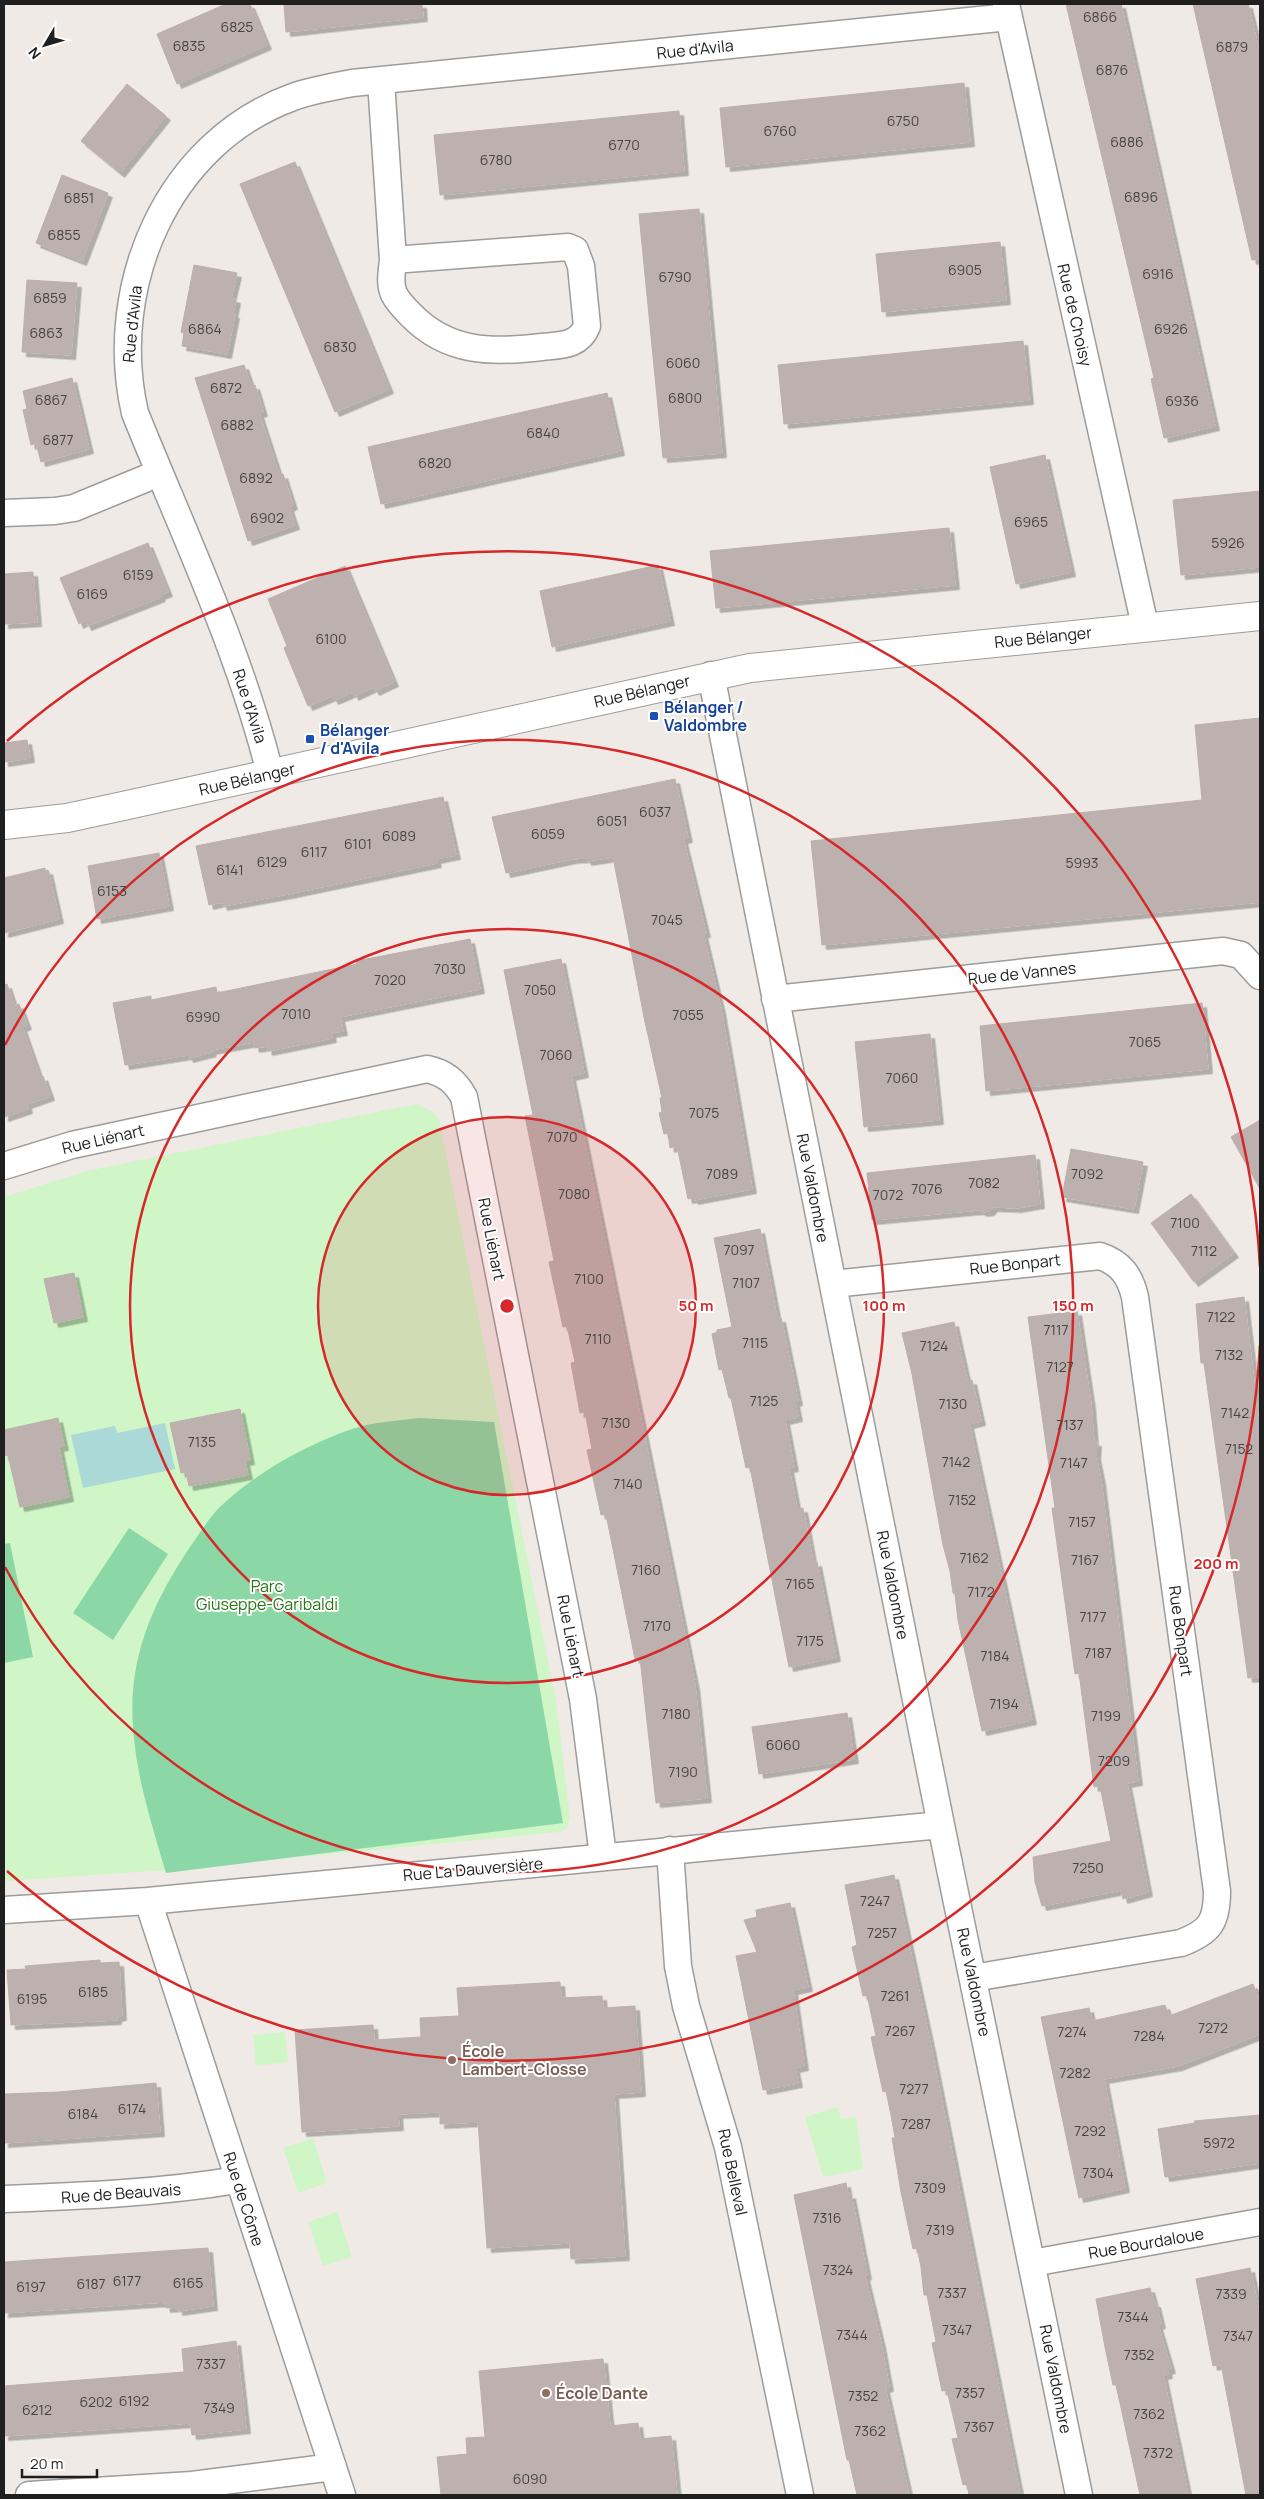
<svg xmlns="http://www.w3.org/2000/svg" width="1264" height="2499" viewBox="0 0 1264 2499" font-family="Manrope,sans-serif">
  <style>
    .park { fill: #d0f5c7 }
    .pitch { fill: #8bd7a6 }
    .water { fill: #aad9d7 }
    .building { fill: #bcb1af; stroke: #bfaeaa; filter: url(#shadow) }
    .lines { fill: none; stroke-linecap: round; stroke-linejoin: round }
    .minor-casing { stroke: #9c9c9c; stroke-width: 29 }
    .tertiary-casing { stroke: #9c9c9c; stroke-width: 30 }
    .minor { stroke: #fff; stroke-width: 26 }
    .tertiary { stroke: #fff; stroke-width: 28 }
    .ring { fill: none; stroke: #d62828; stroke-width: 2.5 }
    .transit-dot { fill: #1a4fb4; stroke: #fff; stroke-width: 2 }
    .education-dot { fill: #8d6e63; stroke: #fff; stroke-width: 2 }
    .labels { text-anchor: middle; stroke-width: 4; stroke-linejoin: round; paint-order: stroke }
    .number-label { font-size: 14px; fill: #464443 }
    .street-label { font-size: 16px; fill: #1f1f1f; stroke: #fff }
    .transit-label { font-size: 16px; font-weight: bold; fill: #164399; stroke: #fff; text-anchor: start }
    .park-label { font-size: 16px; fill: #277515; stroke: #fff }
    .education-label { font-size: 16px; font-weight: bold; fill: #785e54; stroke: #fff; text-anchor: start }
    .centre { fill: #d62828; stroke: #fff; stroke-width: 2.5 }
    .ring-label { font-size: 15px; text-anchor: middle; font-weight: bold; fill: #d62828; stroke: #fff; stroke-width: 4; stroke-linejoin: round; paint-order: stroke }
  </style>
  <defs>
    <filter id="shadow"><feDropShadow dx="4.5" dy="4.5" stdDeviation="0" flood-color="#0004"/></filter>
  </defs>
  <rect width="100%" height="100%" fill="#efeae6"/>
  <path class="park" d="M 417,1104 L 433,1112 L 439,1120 L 556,1701 L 570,1818 L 567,1828 L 560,1832 L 167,1870 L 4,1881 L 4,1197 L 87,1171 Z
    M 285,2032 L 288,2062 L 256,2066 L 253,2035 Z
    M 838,2107 L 841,2119 L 856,2117 L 863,2169 L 823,2177 L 805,2117 Z
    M 313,2138 L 327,2183 L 298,2193 L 283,2148 Z
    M 337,2212 L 352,2257 L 323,2266 L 308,2222 Z"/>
  <path class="pitch" d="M 419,1418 L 494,1422 L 563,1823 L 166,1873 C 152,1825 136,1777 133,1726 C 128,1658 153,1602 190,1547 C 200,1533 210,1516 222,1505 C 259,1471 304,1446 352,1429 C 372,1422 397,1421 419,1418 Z
    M 129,1528 L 168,1554 L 113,1640 L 73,1613 Z
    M 10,1543 L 33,1657 L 4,1663 L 4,1544 Z"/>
  <path class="water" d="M 165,1423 L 175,1469 L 83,1488 L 71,1435 L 115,1426 L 117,1433 Z"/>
  <path class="building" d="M 226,4 L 250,4 L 267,45 L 177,84 L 157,34 Z
    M 284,4 L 422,4 L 423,17 L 286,32 Z
    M 1066,4 L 1121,4 L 1215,426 L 1164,438 L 1151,379 L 1154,378 Z
    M 1193,4 L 1248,4 L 1260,55 L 1260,259 L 1252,260 Z
    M 964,83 L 970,142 L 726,167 L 720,108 Z
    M 127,84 L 166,116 L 120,173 L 81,141 Z
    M 679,111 L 684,171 L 440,195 L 434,135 Z
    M 295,162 L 389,389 L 335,412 L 240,184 Z
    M 62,175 L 108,193 L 82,261 L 36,243 Z
    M 699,209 L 722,453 L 663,458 L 639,214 Z
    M 1000,242 L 1006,300 L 882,312 L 876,254 Z
    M 194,265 L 237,273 L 231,298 L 236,299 L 233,314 L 235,314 L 227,354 L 182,346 L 184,333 L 181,332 Z
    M 27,280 L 77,283 L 71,355 L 22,352 Z
    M 1023,341 L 1029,400 L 784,424 L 778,365 Z
    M 244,365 L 251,386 L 255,385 L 263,412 L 259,413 L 279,475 L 283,474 L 293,505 L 289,507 L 295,525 L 248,541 L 195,378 Z
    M 72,378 L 89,449 L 41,462 L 36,443 L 31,445 L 23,410 L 27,409 L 23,391 Z
    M 607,393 L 620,451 L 381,504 L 368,447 Z
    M 1045,455 L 1071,572 L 1016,584 L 990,467 Z
    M 1260,491 L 1260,567 L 1181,575 L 1173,500 Z
    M 949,528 L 955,585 L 716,608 L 710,551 Z
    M 148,543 L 168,592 L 160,595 L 161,597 L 87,626 L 85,621 L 79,624 L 60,578 Z
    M 658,565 L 670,621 L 552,647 L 540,591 Z
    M 345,566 L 394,682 L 375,691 L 373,687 L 354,696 L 353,692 L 334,700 L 332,696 L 308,706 L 284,648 L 287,646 L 268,599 Z
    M 33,572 L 37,622 L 4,624 L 4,574 Z
    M 1260,718 L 1260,902 L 822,945 L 811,841 L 1202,800 L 1195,725 Z
    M 27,740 L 30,758 L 4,762 L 4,743 Z
    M 675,779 L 688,838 L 683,839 L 706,933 L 703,933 L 721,1009 L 752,1189 L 694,1200 L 693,1198 L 688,1199 L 677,1146 L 670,1148 L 668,1133 L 664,1134 L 659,1113 L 662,1112 L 660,1098 L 662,1098 L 645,1022 L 613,857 L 587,861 L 586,858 L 572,859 L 506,873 L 492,817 Z
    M 443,797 L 456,855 L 436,859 L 437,863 L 288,894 L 223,906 L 222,902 L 209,905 L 196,846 Z
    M 159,853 L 169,906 L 97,919 L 88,866 Z
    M 45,868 L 45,871 L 48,870 L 59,919 L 4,933 L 4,878 Z
    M 470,939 L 480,989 L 340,1017 L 343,1031 L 331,1033 L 332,1038 L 268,1051 L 267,1046 L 255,1048 L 254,1042 L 211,1050 L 212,1052 L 189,1058 L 188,1055 L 125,1065 L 113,1003 L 151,996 L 151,1000 L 216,987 L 217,993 L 357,964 L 356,961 Z
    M 561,959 L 584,1073 L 571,1076 L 695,1685 L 707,1798 L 656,1803 L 640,1658 L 635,1659 L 606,1514 L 601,1515 L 587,1450 L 592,1449 L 585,1412 L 580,1413 L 571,1363 L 575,1362 L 567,1326 L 563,1327 L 549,1262 L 554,1261 L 525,1116 L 533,1115 L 504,970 Z
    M 7,984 L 14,1006 L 19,1004 L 27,1025 L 22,1027 L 40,1078 L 43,1076 L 50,1096 L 27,1104 L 28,1109 L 4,1117 L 4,985 Z
    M 1202,1003 L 1208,1069 L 986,1091 L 980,1026 Z
    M 930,1034 L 939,1120 L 864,1127 L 855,1042 Z
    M 1260,1120 L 1260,1189 L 1231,1137 Z
    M 1071,1149 L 1143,1162 L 1134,1209 L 1062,1197 Z
    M 1035,1155 L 1040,1204 L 1017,1208 L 993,1207 L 990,1211 L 983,1212 L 979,1210 L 872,1220 L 867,1173 Z
    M 1191,1194 L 1234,1253 L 1194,1282 L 1151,1223 Z
    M 760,1229 L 777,1318 L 781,1318 L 798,1401 L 795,1402 L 798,1417 L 785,1420 L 794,1467 L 789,1468 L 797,1509 L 803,1508 L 813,1563 L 817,1562 L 836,1657 L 789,1667 L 750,1467 L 746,1468 L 731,1398 L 729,1398 L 722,1369 L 719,1370 L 712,1334 L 717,1332 L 717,1330 L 732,1327 L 714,1238 Z
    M 74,1273 L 83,1317 L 54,1323 L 44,1279 Z
    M 1244,1297 L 1260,1432 L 1260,1677 L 1248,1678 L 1204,1363 L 1201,1363 L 1196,1304 Z
    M 1077,1311 L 1091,1404 L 1094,1442 L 1097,1442 L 1096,1455 L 1101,1480 L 1138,1781 L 1127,1783 L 1148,1892 L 1123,1899 L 1121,1890 L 1042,1906 L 1035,1882 L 1033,1857 L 1111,1841 L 1100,1786 L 1094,1787 L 1079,1673 L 1075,1674 L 1052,1508 L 1055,1508 L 1028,1317 Z
    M 954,1322 L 967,1381 L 972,1380 L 981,1421 L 969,1424 L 1032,1720 L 982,1731 L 958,1620 L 955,1594 L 953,1593 L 950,1571 L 943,1545 L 912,1374 L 902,1333 Z
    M 240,1409 L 250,1460 L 245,1461 L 248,1475 L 189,1486 L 186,1472 L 181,1473 L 170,1423 Z
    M 58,1418 L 64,1446 L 59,1447 L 69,1497 L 20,1507 L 8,1455 L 4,1456 L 4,1430 Z
    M 847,1713 L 854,1759 L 759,1774 L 752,1727 Z
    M 894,1875 L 931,2047 L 1020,2495 L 969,2495 L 967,2484 L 963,2485 L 952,2439 L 958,2438 L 947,2390 L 942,2391 L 932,2343 L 936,2342 L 927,2295 L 924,2295 L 921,2267 L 917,2248 L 913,2249 L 901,2192 L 892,2138 L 895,2138 L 891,2115 L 886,2091 L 883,2092 L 871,2037 L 876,2036 L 867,1995 L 863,1996 L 852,1947 L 857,1945 L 845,1885 Z
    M 790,1903 L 808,1987 L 793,1990 L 804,2066 L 795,2068 L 798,2083 L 763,2090 L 736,1956 L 757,1952 L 744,1920 L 757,1917 L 756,1910 Z
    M 100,1960 L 100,1963 L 119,1962 L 122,2016 L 117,2017 L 117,2020 L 11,2025 L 7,1970 L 26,1969 L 25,1966 Z
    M 560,1982 L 561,1998 L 602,1996 L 603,2008 L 635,2006 L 641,2092 L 614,2094 L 625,2256 L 571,2259 L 570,2243 L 487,2248 L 478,2122 L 440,2124 L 440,2112 L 398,2114 L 399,2126 L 302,2132 L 295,2030 L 373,2025 L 374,2040 L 421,2037 L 420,2018 L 459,2016 L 457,1988 Z
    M 1253,1984 L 1260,2003 L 1260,2034 L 1178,2066 L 1104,2079 L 1125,2188 L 1079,2198 L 1041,2017 L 1089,2008 L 1092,2021 L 1165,2005 L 1169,2016 Z
    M 156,2083 L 160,2132 L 4,2143 L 4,2094 L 59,2092 Z
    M 1260,2115 L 1260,2163 L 1165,2177 L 1158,2129 L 1195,2123 L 1194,2121 Z
    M 846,2183 L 848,2195 L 851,2194 L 867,2275 L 865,2276 L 881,2343 L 889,2387 L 885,2388 L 909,2495 L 857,2495 L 849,2460 L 847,2460 L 794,2195 Z
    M 208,2248 L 213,2306 L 178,2311 L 178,2307 L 166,2308 L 165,2302 L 4,2313 L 4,2262 Z
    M 1250,2268 L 1260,2317 L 1260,2495 L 1246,2495 L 1221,2364 L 1213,2366 L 1196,2279 Z
    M 1150,2288 L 1154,2303 L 1156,2303 L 1161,2324 L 1158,2325 L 1171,2369 L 1167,2370 L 1168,2374 L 1163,2375 L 1188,2495 L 1140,2495 L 1116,2385 L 1113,2385 L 1105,2347 L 1096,2299 Z
    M 236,2341 L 246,2429 L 192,2435 L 190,2423 L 4,2436 L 4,2386 L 184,2372 L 182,2349 Z
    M 603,2359 L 610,2426 L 638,2423 L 640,2439 L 671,2436 L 677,2495 L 441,2495 L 437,2457 L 467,2454 L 466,2438 L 485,2437 L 479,2371 Z"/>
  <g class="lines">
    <g class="minor-casing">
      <path id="minor" d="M 1006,4 L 1145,626
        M 381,81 L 393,260 C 392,271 389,283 394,294 C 398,302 404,308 411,315 C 448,353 492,353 542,347 C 561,345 579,346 587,326 L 581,266 L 575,250 L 568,247 L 393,260
        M 4,513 L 55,511 L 74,508 L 159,473
        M 711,675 L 941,1825 L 1079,2495
        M 270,773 C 239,649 183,532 135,413 C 106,288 166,143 293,97 C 312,90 332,87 352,83 L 1009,17
        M 775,999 L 1223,951 L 1241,955 L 1260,976
        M 4,1166 L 72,1145 L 427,1069 C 445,1073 455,1081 464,1097 L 583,1699 L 603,1856
        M 833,1284 L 1100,1256 C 1121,1263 1130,1276 1135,1297 L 1217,1891 C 1217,1922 1210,1932 1181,1943 L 973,1978
        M 670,1850 L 678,1966 L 686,2006 L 728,2147 L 800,2495
        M 148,1901 L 342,2495
        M 4,1910 L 148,1901 L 941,1825
        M 4,2199 C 82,2196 159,2193 237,2180
        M 1032,2263 L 1260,2222
        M 29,2495 L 192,2485 L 333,2467"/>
    </g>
    <g class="tertiary-casing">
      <path id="tertiary" d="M 4,825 L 67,818 L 123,806 L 750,668 L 1260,616"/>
    </g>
    <use href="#minor" class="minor"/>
    <use href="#tertiary" class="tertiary"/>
  </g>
  <circle cx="507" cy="1306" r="189" fill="#d62828" fill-opacity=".12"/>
  <g class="ring">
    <circle cx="507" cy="1306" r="189"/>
    <circle cx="507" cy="1306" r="377"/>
    <path d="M5 1045A566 566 0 1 1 5 1567"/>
    <path d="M1260 1345A754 754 0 0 1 7 1871M7 741A754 754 0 0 1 1260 1267"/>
  </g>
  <g class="transit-dot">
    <rect x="649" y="711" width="10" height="10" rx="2.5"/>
    <rect x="305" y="734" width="10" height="10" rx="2.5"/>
  </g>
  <g class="education-dot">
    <circle cx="452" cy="2060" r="5"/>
    <circle cx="546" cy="2393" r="5"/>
  </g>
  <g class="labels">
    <g class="number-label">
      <text x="1100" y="22">6866</text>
      <text x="237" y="32">6825</text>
      <text x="189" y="51">6835</text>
      <text x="1232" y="52">6879</text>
      <text x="1112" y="75">6876</text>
      <text x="903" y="126">6750</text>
      <text x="780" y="136">6760</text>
      <text x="1127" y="147">6886</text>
      <text x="624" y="150">6770</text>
      <text x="496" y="165">6780</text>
      <text x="1141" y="202">6896</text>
      <text x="79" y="203">6851</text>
      <text x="64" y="240">6855</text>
      <text x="965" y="275">6905</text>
      <text x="1158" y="279">6916</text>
      <text x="675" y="282">6790</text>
      <text x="50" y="303">6859</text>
      <text x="205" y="334">6864</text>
      <text x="1171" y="334">6926</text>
      <text x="46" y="338">6863</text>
      <text x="340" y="352">6830</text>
      <text x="683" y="368">6060</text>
      <text x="226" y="393">6872</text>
      <text x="685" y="403">6800</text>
      <text x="51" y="405">6867</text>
      <text x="1182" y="406">6936</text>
      <text x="237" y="430">6882</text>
      <text x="543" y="438">6840</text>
      <text x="58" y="445">6877</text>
      <text x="435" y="468">6820</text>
      <text x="256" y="483">6892</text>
      <text x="267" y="523">6902</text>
      <text x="1031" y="527">6965</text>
      <text x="1228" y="548">5926</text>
      <text x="138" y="580">6159</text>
      <text x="92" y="599">6169</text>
      <text x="331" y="644">6100</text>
      <text x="655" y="817">6037</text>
      <text x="612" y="826">6051</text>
      <text x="548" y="839">6059</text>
      <text x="399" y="841">6089</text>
      <text x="358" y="849">6101</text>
      <text x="314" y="857">6117</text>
      <text x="272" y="867">6129</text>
      <text x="1082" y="868">5993</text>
      <text x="230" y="875">6141</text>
      <text x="112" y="896">6153</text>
      <text x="667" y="925">7045</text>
      <text x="450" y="974">7030</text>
      <text x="390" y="985">7020</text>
      <text x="540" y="995">7050</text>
      <text x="296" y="1019">7010</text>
      <text x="688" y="1020">7055</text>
      <text x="203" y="1022">6990</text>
      <text x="1145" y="1047">7065</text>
      <text x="556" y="1060">7060</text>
      <text x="902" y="1083">7060</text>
      <text x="704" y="1118">7075</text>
      <text x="562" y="1142">7070</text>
      <text x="722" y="1179">7089</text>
      <text x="1087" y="1179">7092</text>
      <text x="984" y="1188">7082</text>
      <text x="927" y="1194">7076</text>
      <text x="574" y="1199">7080</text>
      <text x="888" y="1200">7072</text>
      <text x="1185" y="1228">7100</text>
      <text x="739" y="1255">7097</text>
      <text x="1204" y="1256">7112</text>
      <text x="589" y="1284">7100</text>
      <text x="746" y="1288">7107</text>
      <text x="1221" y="1322">7122</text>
      <text x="1056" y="1335">7117</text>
      <text x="598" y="1344">7110</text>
      <text x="755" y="1348">7115</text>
      <text x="934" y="1351">7124</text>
      <text x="1229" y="1360">7132</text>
      <text x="1060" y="1372">7127</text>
      <text x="764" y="1406">7125</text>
      <text x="953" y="1409">7130</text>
      <text x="1235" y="1418">7142</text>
      <text x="616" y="1428">7130</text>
      <text x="1070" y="1430">7137</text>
      <text x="202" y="1447">7135</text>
      <text x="1239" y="1454">7152</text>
      <text x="956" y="1467">7142</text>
      <text x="1074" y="1468">7147</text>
      <text x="628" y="1489">7140</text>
      <text x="962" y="1505">7152</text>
      <text x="1082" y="1527">7157</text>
      <text x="974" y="1563">7162</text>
      <text x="1085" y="1565">7167</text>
      <text x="646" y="1575">7160</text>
      <text x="800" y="1589">7165</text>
      <text x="981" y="1597">7172</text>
      <text x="1093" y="1622">7177</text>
      <text x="657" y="1631">7170</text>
      <text x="810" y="1646">7175</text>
      <text x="1098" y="1658">7187</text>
      <text x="995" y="1661">7184</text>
      <text x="1004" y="1709">7194</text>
      <text x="676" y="1719">7180</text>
      <text x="1106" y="1721">7199</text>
      <text x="783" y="1750">6060</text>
      <text x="1114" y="1766">7209</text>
      <text x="683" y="1777">7190</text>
      <text x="1088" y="1873">7250</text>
      <text x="875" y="1906">7247</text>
      <text x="882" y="1938">7257</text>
      <text x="93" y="1997">6185</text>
      <text x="895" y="2001">7261</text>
      <text x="32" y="2004">6195</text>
      <text x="1213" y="2033">7272</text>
      <text x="900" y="2036">7267</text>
      <text x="1072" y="2037">7274</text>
      <text x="1149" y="2041">7284</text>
      <text x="1075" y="2078">7282</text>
      <text x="914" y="2094">7277</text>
      <text x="132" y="2114">6174</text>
      <text x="83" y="2119">6184</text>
      <text x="916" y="2129">7287</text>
      <text x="1090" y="2136">7292</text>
      <text x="1219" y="2148">5972</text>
      <text x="1098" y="2178">7304</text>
      <text x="930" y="2193">7309</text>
      <text x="827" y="2223">7316</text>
      <text x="940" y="2235">7319</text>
      <text x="838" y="2275">7324</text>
      <text x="127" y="2286">6177</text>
      <text x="188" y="2288">6165</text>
      <text x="91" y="2289">6187</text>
      <text x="31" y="2292">6197</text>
      <text x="952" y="2298">7337</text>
      <text x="1231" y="2299">7339</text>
      <text x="1133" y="2322">7344</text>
      <text x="957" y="2335">7347</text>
      <text x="852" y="2340">7344</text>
      <text x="1238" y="2341">7347</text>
      <text x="1139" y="2360">7352</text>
      <text x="211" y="2369">7337</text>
      <text x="970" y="2398">7357</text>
      <text x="863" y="2401">7352</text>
      <text x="134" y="2406">6192</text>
      <text x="96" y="2407">6202</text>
      <text x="219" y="2413">7349</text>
      <text x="37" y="2415">6212</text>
      <text x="1149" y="2419">7362</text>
      <text x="979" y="2432">7367</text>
      <text x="870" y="2436">7362</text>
      <text x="1158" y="2458">7372</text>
      <text x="530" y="2484">6090</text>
    </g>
    <g class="street-label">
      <text transform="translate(695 49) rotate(-6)" y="6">Rue d'Avila</text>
      <text transform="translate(1075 315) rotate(77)" y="6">Rue de Choisy</text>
      <text transform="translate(132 324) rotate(-84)" y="6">Rue d'Avila</text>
      <text transform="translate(1043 637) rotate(-6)" y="6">Rue Bélanger</text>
      <text transform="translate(642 691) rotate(-13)" y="6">Rue Bélanger</text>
      <text transform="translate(250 706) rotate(72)" y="6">Rue d'Avila</text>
      <text transform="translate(247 779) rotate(-13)" y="6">Rue Bélanger</text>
      <text transform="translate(1022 973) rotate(-6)" y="6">Rue de Vannes</text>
      <text transform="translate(103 1139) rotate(-13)" y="6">Rue Liénart</text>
      <text transform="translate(813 1188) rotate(79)" y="6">Rue Valdombre</text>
      <text transform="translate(492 1239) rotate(79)" y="6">Rue Liénart</text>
      <text transform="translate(1015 1264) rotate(-6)" y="6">Rue Bonpart</text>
      <text transform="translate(893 1585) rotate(79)" y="6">Rue Valdombre</text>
      <text transform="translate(1181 1631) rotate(82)" y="6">Rue Bonpart</text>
      <text transform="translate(571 1636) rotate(79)" y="6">Rue Liénart</text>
      <text transform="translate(473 1869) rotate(-5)" y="6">Rue La Dauversière</text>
      <text transform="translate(974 1982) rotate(78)" y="6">Rue Valdombre</text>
      <text transform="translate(733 2172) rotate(78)" y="6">Rue Belleval</text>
      <text transform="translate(121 2193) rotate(-4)" y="6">Rue de Beauvais</text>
      <text transform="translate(244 2199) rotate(72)" y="6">Rue de Côme</text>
      <text transform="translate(1146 2243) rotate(-10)" y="6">Rue Bourdaloue</text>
      <text transform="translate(1056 2379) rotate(79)" y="6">Rue Valdombre</text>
    </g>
    <g class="transit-label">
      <text x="664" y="713">Bélanger /<tspan x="664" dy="18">Valdombre</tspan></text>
      <text x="320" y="736">Bélanger<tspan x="320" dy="18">/ d'Avila</tspan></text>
    </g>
    <g class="park-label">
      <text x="267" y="1592">Parc<tspan x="267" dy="18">Giuseppe-Garibaldi</tspan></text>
    </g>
    <g class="education-label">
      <text x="462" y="2057">École<tspan x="462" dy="18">Lambert-Closse</tspan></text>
      <text x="556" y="2399">École Dante</text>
    </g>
  </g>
  <circle cx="507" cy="1306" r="8" class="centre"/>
  <g class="ring-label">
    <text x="696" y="1311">50 m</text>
    <text x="884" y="1311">100 m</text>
    <text x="1073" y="1311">150 m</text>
    <text x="1216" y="1569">200 m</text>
  </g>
  <rect width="1264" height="2499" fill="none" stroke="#1f1f1f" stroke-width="10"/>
  <g transform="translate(45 45) rotate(232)" stroke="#ffffff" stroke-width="4" paint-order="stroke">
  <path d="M0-4L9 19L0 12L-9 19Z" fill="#1f1f1f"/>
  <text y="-8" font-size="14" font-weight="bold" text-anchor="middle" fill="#1f1f1f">N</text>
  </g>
  <path d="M22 2469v8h75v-8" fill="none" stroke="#1f1f1f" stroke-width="2.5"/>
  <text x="30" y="2469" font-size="15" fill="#1f1f1f" stroke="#ffffff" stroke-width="4" paint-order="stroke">20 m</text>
</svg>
